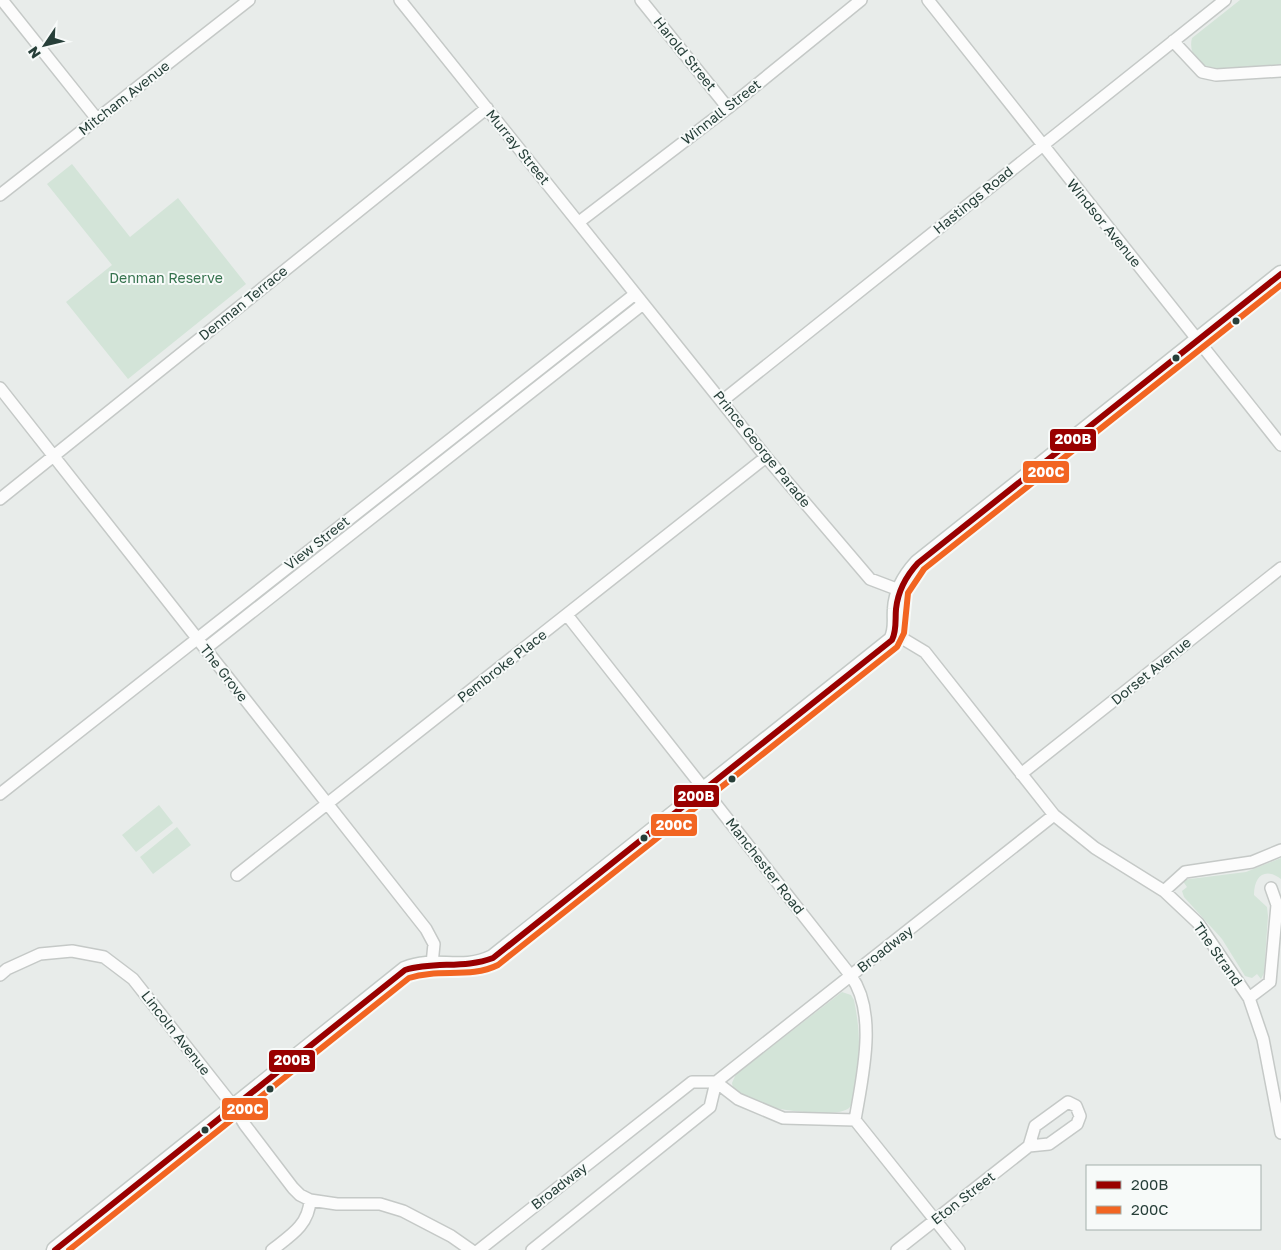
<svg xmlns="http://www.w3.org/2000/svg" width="1281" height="1250" viewBox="0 0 1281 1250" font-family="'Golos Text',sans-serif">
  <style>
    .green { fill: #d3e4d8 }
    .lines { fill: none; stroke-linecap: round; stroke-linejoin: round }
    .street-casing { stroke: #c5c9c7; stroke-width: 14 }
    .secondary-casing { stroke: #c4cac7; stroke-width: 19 }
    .street { stroke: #fcfcfc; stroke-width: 11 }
    .secondary { stroke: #fcfcfc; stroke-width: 16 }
    .bus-1-casing { stroke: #f7faf9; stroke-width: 10 }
    .bus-2-casing { stroke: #f7faf9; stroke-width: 10 }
    .bus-1 { stroke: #900; stroke-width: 6 }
    .bus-2 { stroke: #f26522; stroke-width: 6 }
    .bus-dot { fill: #273f39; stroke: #f7faf9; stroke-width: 2 }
    .labels { text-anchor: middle; stroke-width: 4; stroke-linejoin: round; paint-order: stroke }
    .street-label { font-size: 14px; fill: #273f39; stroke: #f7faf9 }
    .park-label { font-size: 14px; fill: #34724d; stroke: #f7faf9 }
    .line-badge { stroke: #f7faf9; stroke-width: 2 }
    .badge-label { font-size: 14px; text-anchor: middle; font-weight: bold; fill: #fff }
  </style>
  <rect width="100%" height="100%" fill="#e8ecea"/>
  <path class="green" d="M 1240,0 L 1281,0 L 1281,66 L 1211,69 C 1198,63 1188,53 1192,38 Z
    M 72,164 L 130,237 L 178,198 L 246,284 L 128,379 L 66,302 L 112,265 L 47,184 Z
    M 159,805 L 173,823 L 136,852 L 122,835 Z
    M 177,827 L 191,845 L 153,874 L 140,857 Z
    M 1281,858 L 1281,879 C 1265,867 1254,876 1254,895 L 1267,907 L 1268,916 L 1264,973 L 1261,979 L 1257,974 L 1252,978 L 1245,976 L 1222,939 L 1184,897 L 1182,891 L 1187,887 L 1182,880 L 1246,872 Z
    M 842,992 L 851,995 L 854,1000 C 860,1029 861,1055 855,1084 C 854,1092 854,1101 850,1107 C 842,1118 789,1111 775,1108 C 762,1104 743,1097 733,1088 L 732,1083 L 736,1074 Z"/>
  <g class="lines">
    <g class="street-casing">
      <path id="street" d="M 2,0 L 97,119
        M 400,0 L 766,457 L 870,579 L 899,590
        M 641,0 L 728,108
        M 928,0 L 1281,445
        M 1173,41 L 1202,72 L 1216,75 L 1281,71
        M 0,195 L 249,0
        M 579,222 L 728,108 L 861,0
        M 0,388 L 426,929 L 434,944 L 432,964
        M 722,401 L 1225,0
        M 0,499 L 487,108
        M 567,615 L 851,976 C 878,1013 862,1078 855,1120 L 783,1118 L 738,1099 L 716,1082
        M 895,634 L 925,652 L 1054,815 L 1095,848 L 1164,891 L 1198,923 L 1249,998 L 1263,1039 L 1281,1133
        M 205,649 L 643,304
        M 1021,774 L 1281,568
        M 0,794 L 635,294
        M 237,875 L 766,457
        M 1164,891 L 1185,872 L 1252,862 L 1281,850
        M 0,975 L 7,969 L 40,954 L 72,951 L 104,957 L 133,979 L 234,1107 L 245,1125 L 293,1188 L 300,1195 L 310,1200
        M 1249,998 L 1270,982 L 1277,905 L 1271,888
        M 855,1120 L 959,1250
        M 272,1250 C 290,1236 309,1225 310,1200 L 337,1204 L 380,1204 L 403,1211 L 451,1236 L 471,1250
        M 479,1250 L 692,1082 L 716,1082 L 1054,815
        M 532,1250 L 710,1107 L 716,1082
        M 897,1250 L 1029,1146 L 1035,1126 L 1068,1102 L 1076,1106 L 1080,1116 L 1077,1124 L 1049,1144 L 1029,1146"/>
    </g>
    <g class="secondary-casing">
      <path id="secondary" d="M 55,1250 L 405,970 C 436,957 460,974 493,958 L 892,640 C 898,629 895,620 896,609 C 897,590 906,576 918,563 L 1281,274"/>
    </g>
    <use href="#street" class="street"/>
    <use href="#secondary" class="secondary"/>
    <g class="bus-1-casing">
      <path id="bus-1" d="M 55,1250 L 405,970 C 434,961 464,969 493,958 L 892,640 C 897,630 895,620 896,609 C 898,591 906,576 918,563 L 1281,274"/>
    </g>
    <g class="bus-2-casing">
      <path id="bus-2" d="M 69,1250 L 409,978 C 439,968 470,979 498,965 L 897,647 L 904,633 L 908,593 L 924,569 L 1281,285"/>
    </g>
    <use href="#bus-1" class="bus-1"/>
    <use href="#bus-2" class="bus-2"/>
  </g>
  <g class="bus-dot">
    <circle cx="1236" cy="321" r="4.5"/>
    <circle cx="1176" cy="358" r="4.5"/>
    <circle cx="732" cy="779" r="4.5"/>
    <circle cx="644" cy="838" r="4.5"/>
    <circle cx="270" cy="1089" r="4.5"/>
    <circle cx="205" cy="1130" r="4.5"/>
  </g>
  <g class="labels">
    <g class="street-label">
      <text transform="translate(685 54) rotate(51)" y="5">Harold Street</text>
      <text transform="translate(124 98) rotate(-38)" y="5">Mitcham Avenue</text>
      <text transform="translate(721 112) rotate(-38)" y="5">Winnall Street</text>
      <text transform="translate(518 147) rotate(51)" y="5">Murray Street</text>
      <text transform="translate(973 200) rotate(-39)" y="5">Hastings Road</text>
      <text transform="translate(1104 223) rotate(51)" y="5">Windsor Avenue</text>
      <text transform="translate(243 303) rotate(-39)" y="5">Denman Terrace</text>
      <text transform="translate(762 449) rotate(51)" y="5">Prince George Parade</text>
      <text transform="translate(317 543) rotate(-38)" y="5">View Street</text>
      <text transform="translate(502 666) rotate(-38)" y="5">Pembroke Place</text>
      <text transform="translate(1151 671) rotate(-39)" y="5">Dorset Avenue</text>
      <text transform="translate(224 673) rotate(52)" y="5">The Grove</text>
      <text transform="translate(765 866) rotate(52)" y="5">Manchester Road</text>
      <text transform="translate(885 949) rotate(-38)" y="5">Broadway</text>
      <text transform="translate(1218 954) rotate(55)" y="5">The Strand</text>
      <text transform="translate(176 1033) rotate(52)" y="5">Lincoln Avenue</text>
      <text transform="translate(559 1186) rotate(-38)" y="5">Broadway</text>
      <text transform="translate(963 1198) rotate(-38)" y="5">Eton Street</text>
    </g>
    <g class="park-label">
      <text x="166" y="283">Denman Reserve</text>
    </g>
  </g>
  <g class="line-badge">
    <rect x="1049" y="428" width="48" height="24" rx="5" fill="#900"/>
    <rect x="1022" y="460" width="48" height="24" rx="5" fill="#f26522"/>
    <rect x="673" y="784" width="47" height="24" rx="5" fill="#900"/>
    <rect x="650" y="813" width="48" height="24" rx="5" fill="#f26522"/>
    <rect x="268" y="1049" width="48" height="24" rx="5" fill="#900"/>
    <rect x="221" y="1097" width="48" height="24" rx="5" fill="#f26522"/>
  </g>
  <g class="badge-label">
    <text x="1073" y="444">200B</text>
    <text x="1046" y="477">200C</text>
    <text x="696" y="801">200B</text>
    <text x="674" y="830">200C</text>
    <text x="292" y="1065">200B</text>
    <text x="245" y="1114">200C</text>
  </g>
  <rect x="1086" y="1165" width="175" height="65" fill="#f7faf9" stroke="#a4afac"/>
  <rect x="1096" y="1181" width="25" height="8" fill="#990000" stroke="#a4afac"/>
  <text x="1131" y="1190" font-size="15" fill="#273f39">200B</text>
  <rect x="1096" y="1206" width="25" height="8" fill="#f26522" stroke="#a4afac"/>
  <text x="1131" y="1215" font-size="15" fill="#273f39">200C</text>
  <g transform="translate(45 45) rotate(235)" stroke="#f7faf9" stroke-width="4" paint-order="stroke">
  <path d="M0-4L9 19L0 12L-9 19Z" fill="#273f39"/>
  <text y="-8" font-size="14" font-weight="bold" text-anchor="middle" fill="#273f39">N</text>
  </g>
</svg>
